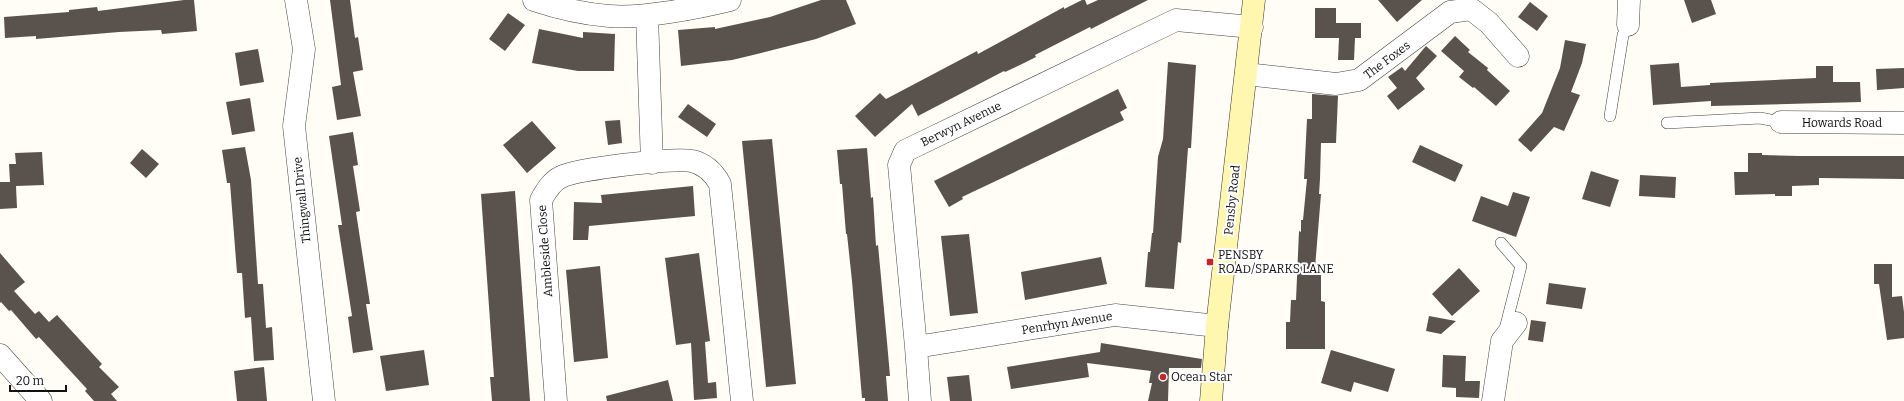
<svg xmlns="http://www.w3.org/2000/svg" width="1904" height="401" viewBox="0 0 1904 401" font-family="Bitter,serif">
  <style>
    .building { fill: #5a524d }
    .lines { fill: none; stroke-linecap: round; stroke-linejoin: round }
    .service-casing { stroke: #444; stroke-width: 12 }
    .minor-casing { stroke: #444; stroke-width: 23 }
    .secondary-casing { stroke: #333; stroke-width: 23 }
    .service { stroke: #fff; stroke-width: 11 }
    .minor { stroke: #fff; stroke-width: 22 }
    .secondary { stroke: #fff6b0; stroke-width: 22 }
    .poi-dot { fill: #c4262e; stroke: #fff; stroke-width: 1.5 }
    .labels { text-anchor: middle; stroke-width: 4; stroke-linejoin: round; paint-order: stroke }
    .street-label { font-size: 12px; fill: #111; stroke: #fff }
    .poi-label { font-size: 12px; fill: #111; stroke: #fff; text-anchor: start }
  </style>
  <rect width="100%" height="100%" fill="#fffdf5"/>
  <path class="building" d="M 184,0 L 194,0 L 197,31 L 162,34 L 161,30 L 119,32 L 36,39 L 36,36 L 5,38 L 4,17 L 69,12 L 69,10 L 97,7 L 98,11 Z
    M 330,0 L 350,0 L 355,38 L 358,37 L 363,70 L 353,72 L 361,116 L 337,120 L 332,87 L 341,85 Z
    M 821,0 L 846,0 L 856,24 L 816,39 L 753,55 L 732,60 L 681,66 L 678,30 L 715,27 L 715,29 L 738,24 L 770,17 Z
    M 1082,0 L 1085,0 L 1087,5 L 1098,0 L 1148,0 L 1091,29 L 1090,27 L 1035,55 L 1036,57 L 1020,65 L 1005,72 L 1004,71 L 918,116 L 912,104 L 875,137 L 855,116 L 880,93 L 886,99 L 977,51 L 978,54 L 1064,7 L 1064,9 Z
    M 1378,0 L 1422,0 L 1397,22 Z
    M 1684,0 L 1711,0 L 1716,14 L 1692,23 Z
    M 1530,2 L 1548,16 L 1537,31 L 1518,17 Z
    M 1315,8 L 1336,8 L 1336,23 L 1361,23 L 1361,38 L 1355,38 L 1354,60 L 1338,60 L 1339,38 L 1315,38 Z
    M 508,13 L 525,25 L 505,51 L 489,39 Z
    M 539,29 L 583,38 L 583,32 L 615,34 L 614,71 L 578,71 L 532,63 Z
    M 1455,36 L 1470,50 L 1468,52 L 1488,68 L 1487,70 L 1510,91 L 1496,106 L 1474,87 L 1473,88 L 1459,77 L 1464,71 L 1441,51 Z
    M 1565,40 L 1586,44 L 1582,63 L 1571,92 L 1580,95 L 1564,131 L 1554,127 L 1531,152 L 1518,140 L 1542,113 L 1560,68 Z
    M 1426,46 L 1437,56 L 1416,78 L 1425,89 L 1398,110 L 1387,96 L 1397,88 L 1388,77 L 1402,67 L 1405,71 Z
    M 258,49 L 264,82 L 240,86 L 235,53 Z
    M 1168,62 L 1196,65 L 1191,148 L 1188,148 L 1181,243 L 1178,242 L 1174,289 L 1145,287 L 1148,252 L 1150,252 L 1152,233 L 1153,233 L 1158,157 L 1163,139 Z
    M 1679,63 L 1681,87 L 1710,85 L 1710,83 L 1816,78 L 1816,66 L 1833,66 L 1833,82 L 1860,82 L 1861,102 L 1711,106 L 1711,101 L 1653,105 L 1650,65 Z
    M 1904,68 L 1904,88 L 1877,90 L 1876,69 Z
    M 1118,89 L 1127,108 L 1120,112 L 1124,120 L 962,197 L 963,199 L 949,207 L 934,181 Z
    M 1312,94 L 1338,96 L 1336,143 L 1321,143 L 1320,179 L 1318,179 L 1320,179 L 1319,194 L 1321,194 L 1315,268 L 1321,268 L 1321,301 L 1325,302 L 1325,349 L 1286,349 L 1286,322 L 1290,322 L 1291,300 L 1296,300 L 1299,231 L 1301,232 L 1301,220 L 1303,220 L 1307,179 L 1304,179 L 1307,119 L 1312,119 Z
    M 250,98 L 255,131 L 232,135 L 226,102 Z
    M 688,104 L 716,124 L 707,137 L 678,117 Z
    M 620,120 L 622,143 L 608,145 L 605,121 Z
    M 532,121 L 556,148 L 527,173 L 503,145 Z
    M 353,132 L 358,165 L 353,166 L 360,211 L 356,212 L 370,304 L 366,304 L 373,350 L 353,353 L 348,317 L 352,316 L 338,225 L 342,225 L 329,136 Z
    M 772,139 L 796,384 L 766,387 L 742,141 Z
    M 1420,145 L 1463,165 L 1455,182 L 1412,162 Z
    M 245,147 L 251,180 L 258,284 L 263,284 L 266,328 L 272,327 L 274,360 L 254,361 L 251,317 L 245,318 L 242,273 L 237,273 L 230,183 L 227,183 L 222,150 Z
    M 867,148 L 871,198 L 873,197 L 876,246 L 878,245 L 887,342 L 890,376 L 886,376 L 888,401 L 865,401 L 865,398 L 862,398 L 852,281 L 847,234 L 846,234 L 842,184 L 840,184 L 837,150 Z
    M 142,149 L 159,164 L 146,178 L 130,163 Z
    M 42,152 L 44,185 L 16,186 L 17,208 L 0,209 L 0,182 L 10,182 L 9,164 L 16,164 L 15,153 Z
    M 1748,153 L 1762,153 L 1762,155 L 1799,156 L 1904,156 L 1904,179 L 1819,178 L 1819,185 L 1792,186 L 1792,196 L 1775,196 L 1775,194 L 1735,195 L 1734,172 L 1748,172 Z
    M 1591,171 L 1619,180 L 1610,207 L 1582,199 Z
    M 1640,175 L 1676,177 L 1675,198 L 1639,196 Z
    M 693,186 L 695,216 L 589,226 L 588,240 L 573,240 L 574,202 L 602,203 L 601,195 Z
    M 515,191 L 530,401 L 492,401 L 490,377 L 494,377 L 481,194 Z
    M 1513,192 L 1530,197 L 1516,237 L 1472,221 L 1481,196 L 1508,206 Z
    M 969,234 L 978,313 L 950,316 L 941,236 Z
    M 0,253 L 25,282 L 14,291 L 35,314 L 39,311 L 49,322 L 57,315 L 102,364 L 99,367 L 119,387 L 111,394 L 117,401 L 94,401 L 85,391 L 87,389 L 39,337 L 36,339 L 11,310 L 9,311 L 1,302 L 0,303 Z
    M 699,253 L 710,341 L 705,342 L 708,383 L 716,382 L 717,398 L 694,400 L 691,343 L 676,345 L 665,258 Z
    M 1101,257 L 1107,284 L 1025,300 L 1021,272 Z
    M 1874,264 L 1892,264 L 1892,297 L 1902,296 L 1904,312 L 1904,338 L 1887,340 L 1879,284 L 1874,284 Z
    M 600,266 L 608,358 L 574,362 L 566,270 Z
    M 1459,268 L 1480,291 L 1452,316 L 1432,294 Z
    M 1549,283 L 1586,288 L 1582,309 L 1546,304 Z
    M 1429,316 L 1456,321 L 1441,334 L 1426,331 Z
    M 1531,320 L 1546,322 L 1543,342 L 1528,340 Z
    M 1101,343 L 1202,359 L 1201,368 L 1169,368 L 1168,401 L 1148,401 L 1152,383 L 1149,383 L 1151,371 L 1087,363 L 1089,377 L 1011,389 L 1007,367 L 1100,352 Z
    M 424,350 L 429,385 L 386,391 L 380,356 Z
    M 1331,350 L 1395,369 L 1388,392 L 1354,382 L 1351,392 L 1321,383 Z
    M 1443,355 L 1466,356 L 1465,381 L 1480,381 L 1479,398 L 1456,397 L 1456,388 L 1442,387 Z
    M 264,367 L 267,401 L 237,401 L 234,371 Z
    M 969,375 L 972,401 L 950,401 L 947,377 Z
    M 668,380 L 673,401 L 607,401 L 606,396 Z"/>
  <g class="lines">
    <g class="service-casing">
      <path id="service" d="M 1610,116 L 1623,35 L 1628,25
        M 1667,123 L 1760,118 L 1781,122
        M 1501,243 L 1521,266 L 1505,329"/>
    </g>
    <g class="minor-casing">
      <path id="minor" d="M 296,0 L 304,49 L 294,126 L 324,401
        M 534,0 C 558,8 584,14 609,16 C 641,19 697,8 730,0
        M 647,15 L 652,163
        M 1628,25 L 1629,0
        M 1246,74 L 1336,84 L 1359,80 L 1450,12 L 1471,9 L 1489,23 L 1518,56
        M 1781,122 L 1904,123
        M 916,347 L 1115,315 L 1217,326
        M 0,355 L 41,401
        M 556,401 L 541,200 C 546,191 552,181 561,177 C 576,169 676,157 692,161 C 705,164 714,173 720,184 L 742,401
        M 920,401 L 916,347 L 899,165 L 905,151 L 1176,20 L 1252,27
        M 1493,401 L 1502,341 L 1516,323"/>
    </g>
    <g class="secondary-casing">
      <path id="secondary" d="M 1211,401 L 1217,326 L 1254,0"/>
    </g>
    <use href="#service" class="service"/>
    <use href="#minor" class="minor"/>
    <use href="#secondary" class="secondary"/>
  </g>
  <g class="poi-dot">
    <rect x="1206" y="258" width="8" height="8" rx="2"/>
    <circle cx="1163" cy="377" r="4"/>
  </g>
  <g class="labels">
    <g class="street-label">
      <text transform="translate(1387 60) rotate(-37)" y="4">The Foxes</text>
      <text x="1842" y="127">Howards Road</text>
      <text transform="translate(961 124) rotate(-26)" y="4">Berwyn Avenue</text>
      <text transform="translate(302 200) rotate(-96)" y="4">Thingwall Drive</text>
      <text transform="translate(1232 200) rotate(-84)" y="4">Pensby Road</text>
      <text transform="translate(545 251) rotate(-94)" y="4">Ambleside Close</text>
      <text transform="translate(1067 323) rotate(-9)" y="4">Penrhyn Avenue</text>
    </g>
    <g class="poi-label">
      <text x="1218" y="259">PENSBY<tspan x="1218" dy="14">ROAD/SPARKS LANE</tspan></text>
      <text x="1171" y="381">Ocean Star</text>
    </g>
  </g>
  <path d="M10 385v6h56v-6" fill="none" stroke="#111111" stroke-width="2"/>
  <text x="16" y="385" font-size="12" fill="#111111" stroke="#ffffff" stroke-width="3" paint-order="stroke">20 m</text>
</svg>
